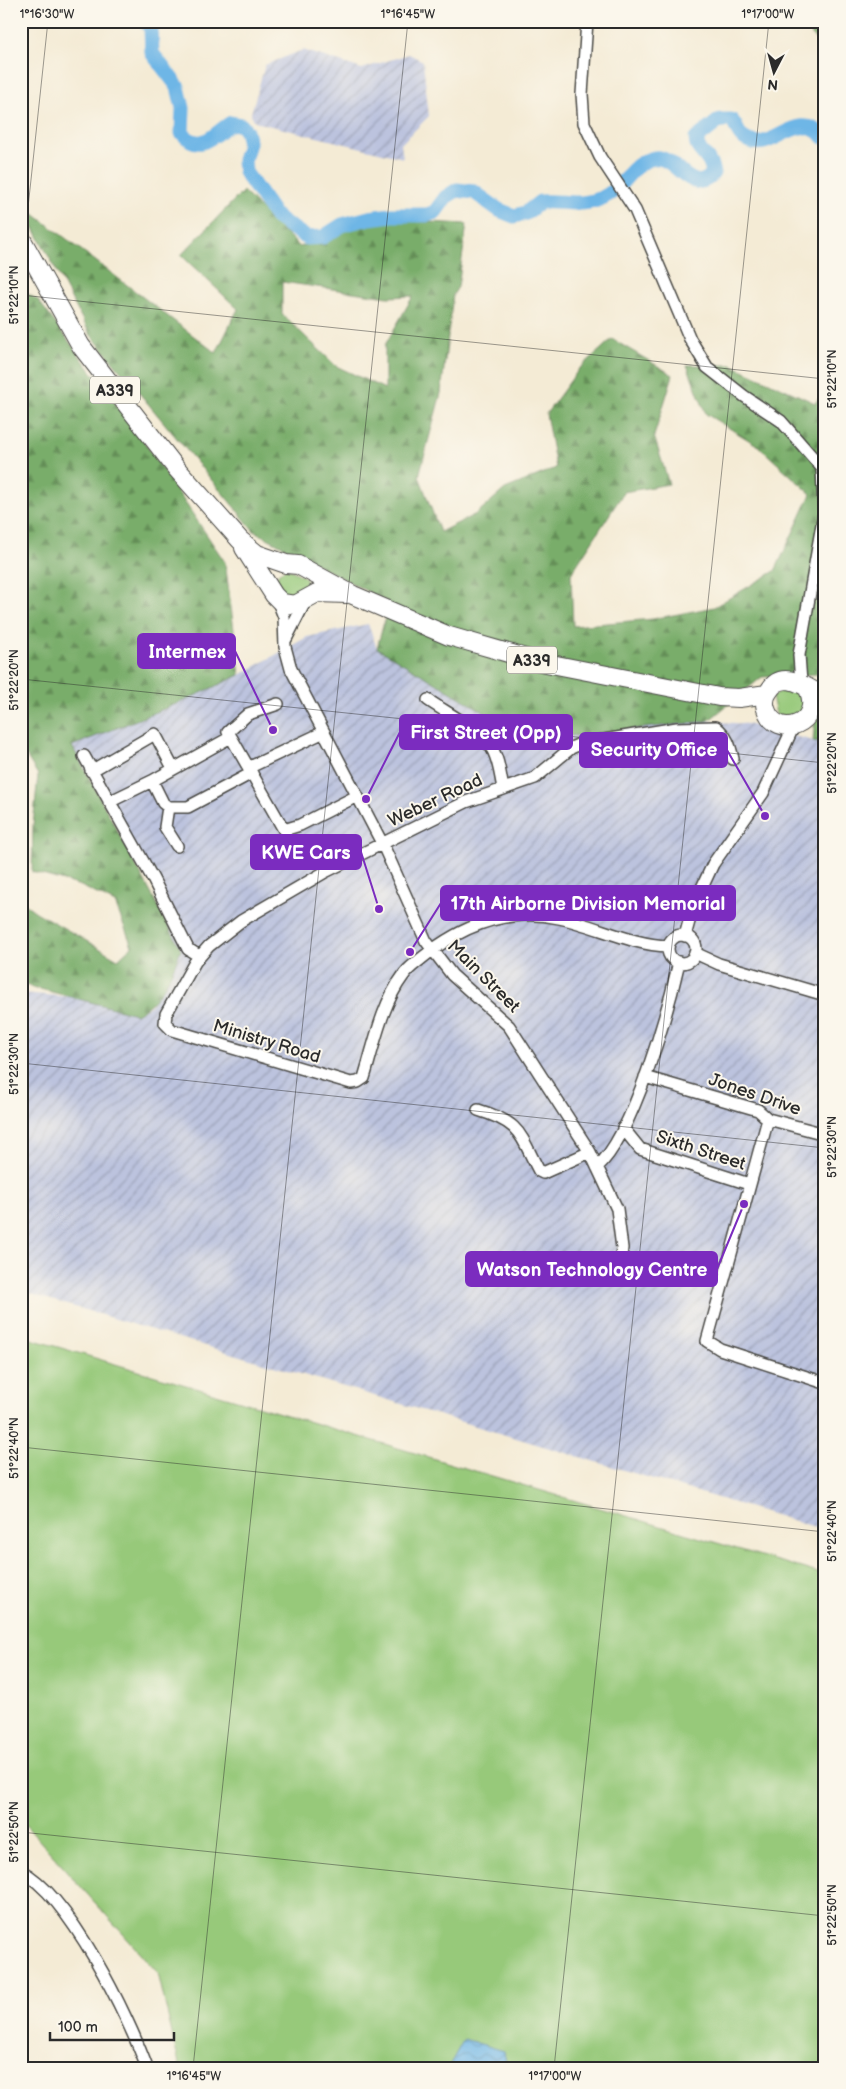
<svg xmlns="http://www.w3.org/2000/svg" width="846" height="2089" viewBox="0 0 846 2089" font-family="'Balsamiq Sans',sans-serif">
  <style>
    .industrial { fill: url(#industrial-furrows) }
    .green { fill: #97c97a; stroke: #617a52 }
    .forest { fill: url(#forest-firs); stroke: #526c4a; fill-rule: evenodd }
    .water { fill: url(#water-waves); stroke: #4c7088 }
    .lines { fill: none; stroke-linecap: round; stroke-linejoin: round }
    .river { stroke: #6eb6e6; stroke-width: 15 }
    .minor-casing { stroke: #494844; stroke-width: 14 }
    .highway-casing { stroke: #494844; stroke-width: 20 }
    .minor { stroke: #fff; stroke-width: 11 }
    .highway { stroke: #fff; stroke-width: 18 }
    .ticks { fill: none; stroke: #2b2b2b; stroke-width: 1; stroke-opacity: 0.45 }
    .labels { text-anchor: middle; stroke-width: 4; stroke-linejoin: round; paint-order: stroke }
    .shield { fill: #fbf7ec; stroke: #696865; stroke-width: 1 }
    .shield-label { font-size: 16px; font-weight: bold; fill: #2b2b2b }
    .street-label { font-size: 18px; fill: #2b2b2b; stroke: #fbf7ec }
    .leader { fill: none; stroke: #7b2cbf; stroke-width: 2 }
    .callout-dot { fill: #7b2cbf; stroke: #fbf7ec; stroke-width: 2 }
    .callout { fill: #7b2cbf; stroke: #7b2cbf; stroke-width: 2 }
    .callout-label { font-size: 19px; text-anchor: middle; font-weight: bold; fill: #fff }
    .neatline { fill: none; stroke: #2b2b2b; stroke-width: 2 }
    .ticks-label { font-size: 12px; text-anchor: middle; fill: #2b2b2b }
  </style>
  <defs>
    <pattern id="industrial-furrows" width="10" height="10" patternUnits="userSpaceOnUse" patternTransform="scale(1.25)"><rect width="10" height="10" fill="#bcc3de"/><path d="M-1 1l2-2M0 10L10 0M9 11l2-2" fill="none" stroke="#999fb4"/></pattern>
    <pattern id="forest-firs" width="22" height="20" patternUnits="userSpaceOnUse" patternTransform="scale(1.25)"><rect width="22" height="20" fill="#79ad6a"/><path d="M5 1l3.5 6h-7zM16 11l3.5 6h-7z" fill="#638d57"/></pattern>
    <pattern id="water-waves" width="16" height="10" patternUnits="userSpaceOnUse" patternTransform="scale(1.25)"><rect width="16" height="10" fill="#6eb6e6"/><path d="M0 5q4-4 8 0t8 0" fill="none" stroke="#5b94bb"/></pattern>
  </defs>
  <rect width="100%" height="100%" fill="#fbf7ec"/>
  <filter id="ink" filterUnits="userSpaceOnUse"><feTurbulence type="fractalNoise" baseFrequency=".02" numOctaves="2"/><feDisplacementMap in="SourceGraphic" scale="10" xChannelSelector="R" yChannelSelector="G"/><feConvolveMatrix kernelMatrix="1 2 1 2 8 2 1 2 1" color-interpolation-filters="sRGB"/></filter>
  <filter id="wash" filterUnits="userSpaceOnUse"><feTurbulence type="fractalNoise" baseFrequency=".0096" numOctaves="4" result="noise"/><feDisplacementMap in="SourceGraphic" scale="20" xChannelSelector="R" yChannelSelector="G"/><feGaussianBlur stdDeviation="1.12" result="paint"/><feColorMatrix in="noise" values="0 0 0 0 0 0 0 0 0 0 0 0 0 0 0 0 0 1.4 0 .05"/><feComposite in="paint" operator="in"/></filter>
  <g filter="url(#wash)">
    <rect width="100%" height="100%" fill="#f4ebd5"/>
    <path class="industrial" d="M 303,50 L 362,69 L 409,54 L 423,61 L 429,116 L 401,144 L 403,158 L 259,123 L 252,119 L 251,113 L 265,65 Z
      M 368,624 L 377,648 L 531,740 L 708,721 L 747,724 L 825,744 L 825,1530 L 21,1291 L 21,993 L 71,997 L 137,1014 L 150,1006 L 164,987 L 181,949 L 156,897 L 153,879 L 72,746 L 181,702 L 240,675 L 307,637 Z"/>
    <path class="green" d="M 287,568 L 306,578 L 306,591 L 288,600 L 275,581 L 279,573 Z
      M 788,685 L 806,696 L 799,720 L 777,718 L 772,697 Z
      M 21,1336 L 825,1575 L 825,2068 L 180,2068 L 158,1973 L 21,1820 Z"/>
    <path class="forest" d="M 806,21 L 825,21 L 825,51 L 812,35 Z
      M 243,191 L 300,247 L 370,219 L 467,224 L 458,287 L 453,295 L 441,393 L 419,476 L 440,532 L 476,514 L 505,489 L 556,468 L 546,414 L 579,369 L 612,339 L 673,375 L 654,436 L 669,484 L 624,492 L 571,574 L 573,626 L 653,619 L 714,607 L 775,571 L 811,494 L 757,445 L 706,414 L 687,365 L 732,365 L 815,403 L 825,391 L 825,744 L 813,742 L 818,674 L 762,677 L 708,721 L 531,740 L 377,648 L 389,603 L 254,531 L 90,334 L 21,204 L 216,353 L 238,309 L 181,255 ZM 282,282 L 388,297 L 413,296 L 385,345 L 385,389 L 336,366 L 282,314 Z
      M 21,290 L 38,300 L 145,443 L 225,562 L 240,675 L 181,702 L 72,746 L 181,949 C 171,975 162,1000 136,1014 L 21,984 L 21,901 L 36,912 L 118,959 L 132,946 L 115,903 L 81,886 L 32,872 L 33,825 L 38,775 L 21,747 Z"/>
    <path class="water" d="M 464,2039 L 504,2051 L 507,2068 L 448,2068 Z"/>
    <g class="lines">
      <path class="river" d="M 144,21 L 151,28 L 152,53 L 178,87 L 183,108 L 182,133 C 202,155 215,132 231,123 L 241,125 L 246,131 L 249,143 L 244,160 L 245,172 L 276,217 L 307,238 L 323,237 L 342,225 L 369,218 L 391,215 L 427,215 L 435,212 L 446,197 L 457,190 L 474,192 L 499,210 L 514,216 L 526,213 L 540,202 C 562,200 583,208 604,197 C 625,187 630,163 654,158 C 675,154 692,200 713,173 C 710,154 696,153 696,139 L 720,120 L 731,120 C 737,125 737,133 742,137 C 772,160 795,104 825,138"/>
    </g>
  </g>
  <g filter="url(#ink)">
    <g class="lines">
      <g class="minor-casing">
        <path id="minor" d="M 587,21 L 582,94 L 584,123 L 600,157 L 635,210 L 690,339 L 707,367 L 744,396 L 781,421 L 822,468 L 824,513 L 799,655 L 801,683
          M 277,599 L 284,617 L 285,647 L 291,669 L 383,845 L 426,941 L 452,975 L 509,1026 L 590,1152 L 617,1209 L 622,1248 L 620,1264 L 615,1274 L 604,1278 L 584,1271
          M 286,639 L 306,600
          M 428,700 C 448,714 476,727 491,747 C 499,759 500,775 503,788
          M 231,737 L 228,732 L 248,714 L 278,704
          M 84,756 L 153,879 L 188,949 L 199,956
          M 248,768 L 324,732
          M 91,771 L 155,734 L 173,768
          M 152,781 L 163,803 L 168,807 L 188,807 L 252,773
          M 109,802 L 152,781 L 231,737 L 284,830 L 300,825 L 357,796
          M 168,807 L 165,827 L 177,846
          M668 949a14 14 0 1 1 28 0a14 14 0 1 1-28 0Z
          M 685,936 L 693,907 L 713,864 L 763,793 L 791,732 L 797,724
          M 668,946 C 631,945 595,925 559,918 C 508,907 461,926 422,958 C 416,963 407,969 403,976 C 382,1004 374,1045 364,1078 L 358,1082 L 351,1083 L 172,1030 L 165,1023 L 166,1014 L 195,962 L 209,946 L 241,921 L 325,872 L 466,802 L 535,778 L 571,748 L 580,744 L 677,728 L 716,727 C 727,736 730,745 733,759
          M 695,953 L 719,964 L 825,995
          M 645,1077 L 758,1110 L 768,1119 L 825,1134
          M 478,1110 C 521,1123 519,1133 539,1171 L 543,1173 L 590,1152
          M 768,1119 L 707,1341 L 720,1349 L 825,1383
          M 623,1128 L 640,1149 L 749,1184
          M 597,1167 C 633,1136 668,1011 679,962
          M 21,1871 C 70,1896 128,2016 147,2068"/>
      </g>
      <g class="highway-casing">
        <path id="highway" d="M 21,238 L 81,346 L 176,468 L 240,540 L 257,554 L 286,564 L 298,565 L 353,595 L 449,636 L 536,661 L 719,697 L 739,698 L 767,694
          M 244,548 L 274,595 L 282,603 L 295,605 L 317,593 L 347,594
          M 808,689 C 824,724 776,741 766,709 C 764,703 765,696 769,691 C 783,667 808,689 825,697"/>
      </g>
      <use href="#minor" class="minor"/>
      <use href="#highway" class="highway"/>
    </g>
  </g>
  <path class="ticks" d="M 21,273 L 48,21M 21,295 L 825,379M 21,679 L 825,763M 21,1063 L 825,1148M 21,1447 L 825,1532M 21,1832 L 825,1916M 193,2068 L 408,21M 554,2068 L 769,21"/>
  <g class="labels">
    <g class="shield">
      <rect x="90" y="376.5" width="50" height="27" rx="4"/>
      <rect x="507" y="646.5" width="50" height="27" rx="4"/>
    </g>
    <g class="shield-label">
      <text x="115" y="396">A339</text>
      <text x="532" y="666">A339</text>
    </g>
    <g class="street-label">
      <text transform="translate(435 800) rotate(-25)" y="6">Weber Road</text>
      <text transform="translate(484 976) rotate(45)" y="6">Main Street</text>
      <text transform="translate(267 1041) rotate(17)" y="6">Ministry Road</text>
      <text transform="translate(755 1094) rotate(19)" y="6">Jones Drive</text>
      <text transform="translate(701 1150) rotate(18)" y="6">Sixth Street</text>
    </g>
  </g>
  <path class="leader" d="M273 730L235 651M366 799L400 732M765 816L727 750M379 909L361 852M410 952L441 903M744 1204L717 1269"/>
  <g class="callout-dot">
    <circle cx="273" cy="730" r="5"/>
    <circle cx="366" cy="799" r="5"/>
    <circle cx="765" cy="816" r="5"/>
    <circle cx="379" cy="909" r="5"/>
    <circle cx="410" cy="952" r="5"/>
    <circle cx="744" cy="1204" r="5"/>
  </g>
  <g class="callout">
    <rect x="138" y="634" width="97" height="34" rx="5"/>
    <rect x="400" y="715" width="172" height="34" rx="5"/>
    <rect x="580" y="733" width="147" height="34" rx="5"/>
    <rect x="251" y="835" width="110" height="34" rx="5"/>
    <rect x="441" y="886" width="294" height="34" rx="5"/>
    <rect x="466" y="1252" width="251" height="34" rx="5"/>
  </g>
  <g class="callout-label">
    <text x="187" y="658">Intermex</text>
    <text x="486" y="739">First Street (Opp)</text>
    <text x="654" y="756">Security Office</text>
    <text x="306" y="859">KWE Cars</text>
    <text x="588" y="910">17th Airborne Division Memorial</text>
    <text x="592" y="1276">Watson Technology Centre</text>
  </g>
  <rect width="846" height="2089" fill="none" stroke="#fbf7ec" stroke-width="55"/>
  <g transform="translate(774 72) rotate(186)" stroke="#fbf7ec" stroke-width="4" paint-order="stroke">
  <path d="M0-4L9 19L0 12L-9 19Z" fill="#2b2b2b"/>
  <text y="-8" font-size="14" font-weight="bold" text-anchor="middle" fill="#2b2b2b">N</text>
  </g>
  <path d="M50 2032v8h124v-8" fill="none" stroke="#2b2b2b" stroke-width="2.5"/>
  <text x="58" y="2032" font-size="15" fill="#2b2b2b" stroke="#fbf7ec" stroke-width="4" paint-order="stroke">100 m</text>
  <rect x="28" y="28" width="790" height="2034" class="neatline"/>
  <g class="ticks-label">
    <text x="47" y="18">1°16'30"W</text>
    <text x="408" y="18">1°16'45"W</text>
    <text x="768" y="18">1°17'00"W</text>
    <text transform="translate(14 295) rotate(-90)" y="4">51°22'10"N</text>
    <text transform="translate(832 379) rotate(-90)" y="4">51°22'10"N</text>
    <text transform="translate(14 680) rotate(-90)" y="4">51°22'20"N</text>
    <text transform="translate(832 763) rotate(-90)" y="4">51°22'20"N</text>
    <text transform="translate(14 1064) rotate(-90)" y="4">51°22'30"N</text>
    <text transform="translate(832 1147) rotate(-90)" y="4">51°22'30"N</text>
    <text transform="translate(14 1448) rotate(-90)" y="4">51°22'40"N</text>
    <text transform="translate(832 1531) rotate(-90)" y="4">51°22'40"N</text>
    <text transform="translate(14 1832) rotate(-90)" y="4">51°22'50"N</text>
    <text transform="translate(832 1915) rotate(-90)" y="4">51°22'50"N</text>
    <text x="194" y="2080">1°16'45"W</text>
    <text x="555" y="2080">1°17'00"W</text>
  </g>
</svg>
